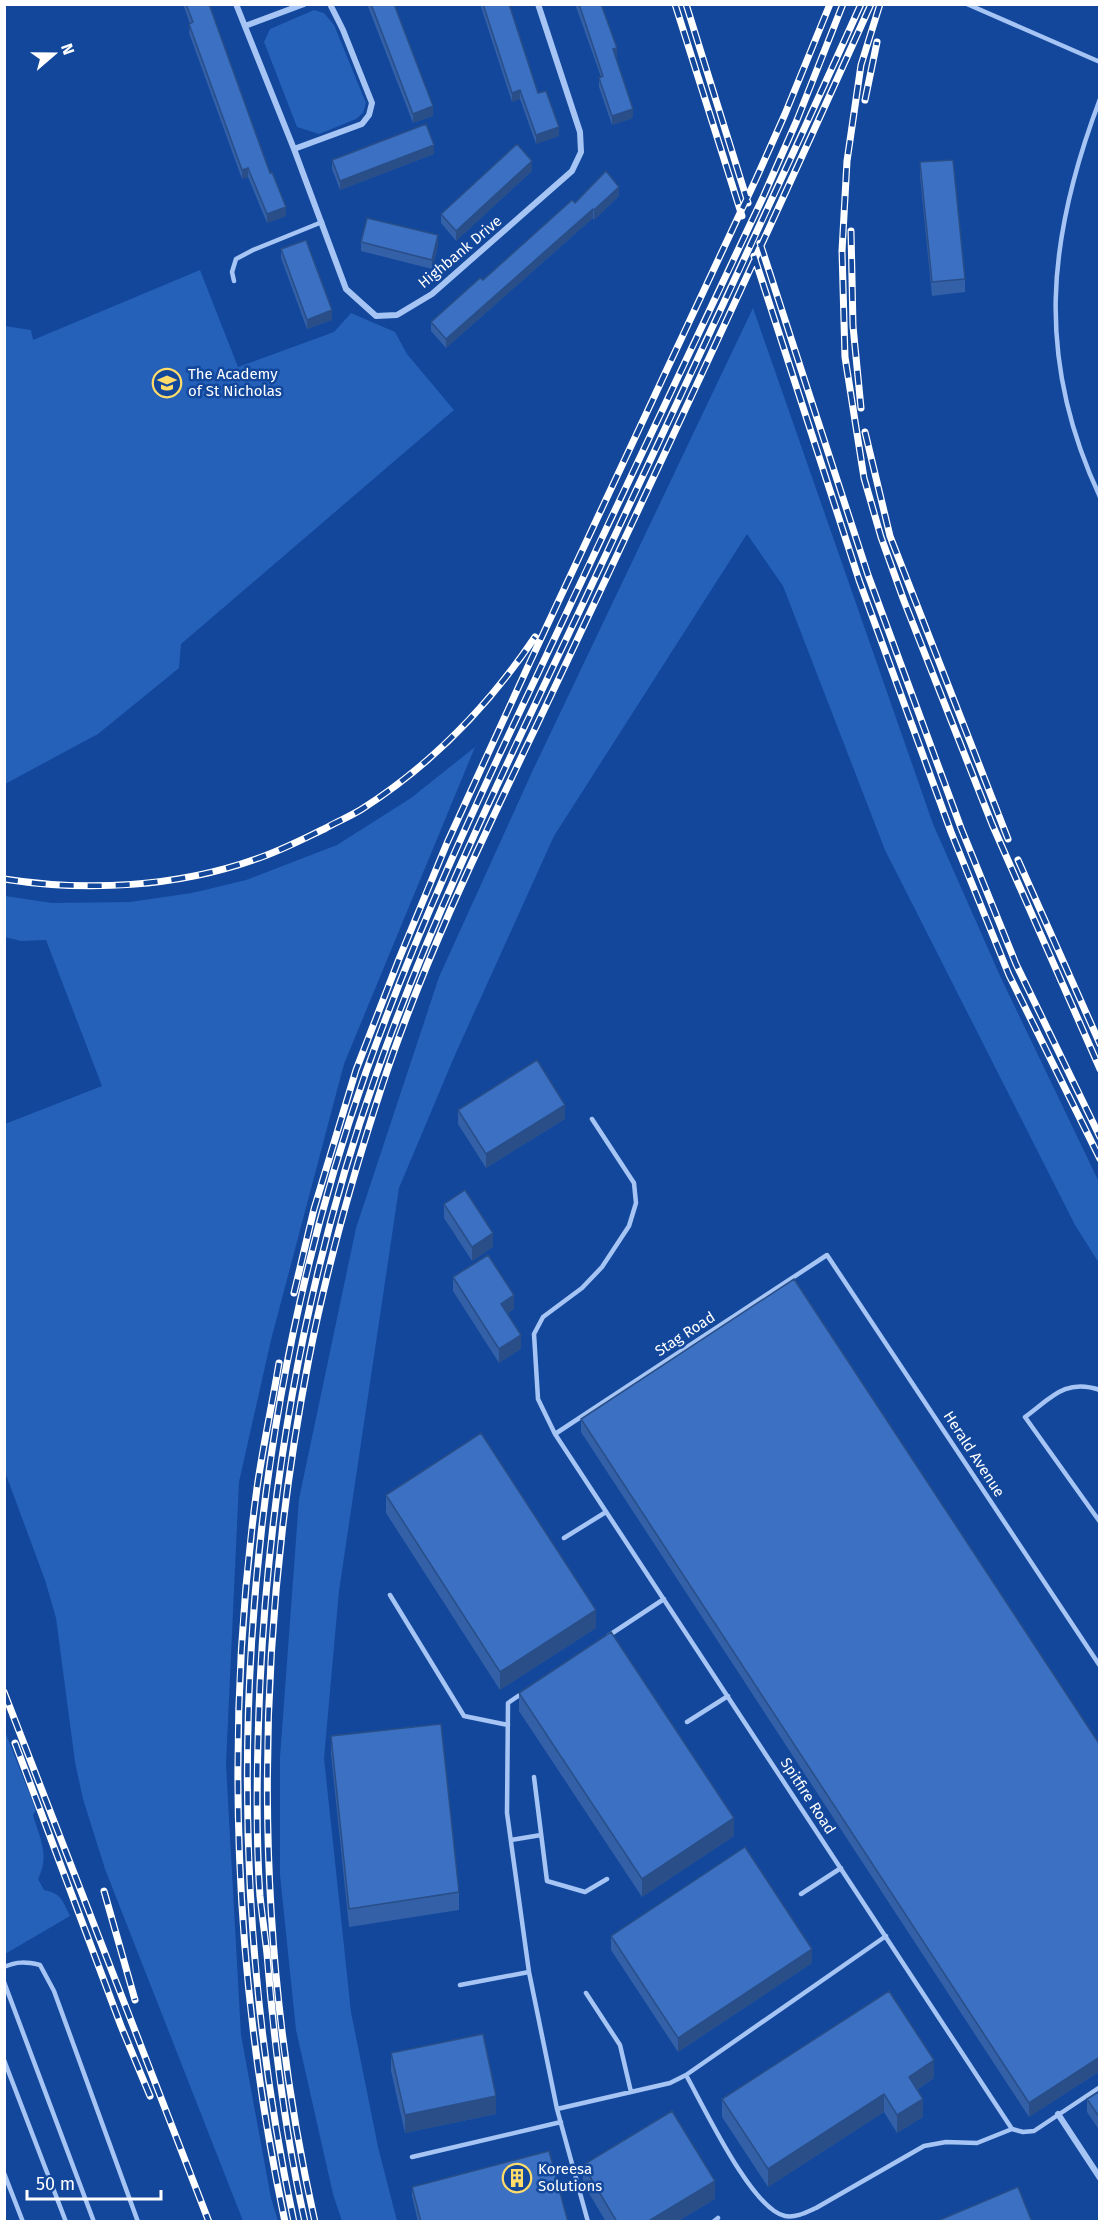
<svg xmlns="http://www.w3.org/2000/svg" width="1104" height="2226" viewBox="0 0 1104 2226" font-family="'Fira Sans',sans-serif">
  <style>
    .green { fill: #2560b9 }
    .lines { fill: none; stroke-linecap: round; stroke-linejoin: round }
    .service { stroke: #a6c5f4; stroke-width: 4.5 }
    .minor { stroke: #a6c5f4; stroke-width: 6 }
    .rail-casing { stroke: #fff; stroke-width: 7 }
    .rail { stroke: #12479b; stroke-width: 4.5; stroke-dasharray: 14; stroke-linecap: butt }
    .wall { fill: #3360a7 }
    .shaded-wall { fill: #294e88 }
    .building { fill: #3b70c2; stroke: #294e88; stroke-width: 1.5 }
    .labels { text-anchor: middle; stroke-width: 5; stroke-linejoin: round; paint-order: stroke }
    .street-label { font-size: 15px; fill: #fff; stroke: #12479b }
    .poi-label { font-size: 15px; fill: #fff; stroke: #12479b; text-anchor: start }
  </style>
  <rect width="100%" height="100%" fill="#12479b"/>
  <path class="green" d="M 314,10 L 324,13 L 334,25 L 366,103 L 363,113 L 356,119 L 319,134 L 297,127 L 264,42 L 270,29 Z
    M 200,270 L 238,367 L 334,332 L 351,313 L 395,332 L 407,354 L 454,410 L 181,644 L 179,668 L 98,734 L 5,784 L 5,326 L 31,330 L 33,340 Z
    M 753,308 L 933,824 L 1001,978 L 1099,1182 L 1099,1263 L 1075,1225 L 885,850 L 783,586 L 747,534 L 554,836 L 455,1055 L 399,1188 L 339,1591 L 324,1758 L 351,2012 L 378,2147 L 397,2221 L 342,2221 L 333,2194 L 296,2030 L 280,1875 L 280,1757 L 299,1499 L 356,1228 L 439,977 L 532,772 Z
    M 475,747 L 344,1064 L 271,1340 L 239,1482 L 226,1764 L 241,2035 L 271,2198 L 278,2221 L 243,2221 L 105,1869 L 83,1799 L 75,1762 L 56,1618 L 45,1580 L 5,1472 L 5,1124 L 102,1086 L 46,940 L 21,941 L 5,937 L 5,896 L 52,903 L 130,902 L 192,893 L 246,880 L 337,845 L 411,798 Z
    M 4,1729 L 36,1810 L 33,1815 C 40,1839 50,1855 38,1879 L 44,1890 C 62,1894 62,1900 70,1916 L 5,1954 Z"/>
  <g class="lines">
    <path class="service" d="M 967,4 L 1100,62
      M 1100,99 C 1047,239 1035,358 1100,497
      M 234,281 L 232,272 L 236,259 L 253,250 L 322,222
      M 592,1119 L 634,1183 L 636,1203 L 629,1226 L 602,1267 L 582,1288 L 543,1317 L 534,1334 L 538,1399 L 555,1434 L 1012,2129 L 1023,2132 L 1034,2131 L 1100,2087
      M 1100,1390 C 1065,1378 1051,1398 1025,1417 L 1100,1522
      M 555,1434 L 827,1255 L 1100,1666
      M 564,1538 L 606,1512
      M 390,1595 L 464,1716 L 508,1725
      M 608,1636 L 664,1599
      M 524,1692 L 508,1703 L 507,1813 L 529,1972 L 557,2109 L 588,2222
      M 687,1722 L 728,1696
      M 534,1777 L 547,1881 L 585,1892 L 607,1879
      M 511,1840 L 541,1835
      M 801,1894 L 841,1868
      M 4,1967 C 17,1961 27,1962 40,1965 L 54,1991 L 138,2222
      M 4,1982 L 94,2222
      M 460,1985 L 529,1972
      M 586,1993 L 620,2045 L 631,2092
      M 4,2060 L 66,2222
      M 686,2075 C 703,2105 752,2210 785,2216 C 796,2218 807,2212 816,2208 L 924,2146 L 946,2142 L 977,2143 L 1012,2129
      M 557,2109 L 670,2083 L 686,2075 L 886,1936
      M 412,2157 L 561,2122
      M 4,2173 L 23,2222
      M 713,2222 L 718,2218"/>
    <path class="minor" d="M 236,4 L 294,149 L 346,289 L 376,316 L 397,315 L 432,294 L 572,171 L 581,152 L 580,132 L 538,4
      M 245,26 L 304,4
      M 294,149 L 362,124 L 369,115 L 372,103 L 343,30 L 330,4
      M 1058,2114 L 1100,2178"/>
    <g class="rail-casing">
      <path id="rail" d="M 675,4 L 742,216
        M 686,4 L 748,203
        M 880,4 L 861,65 L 847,161 L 842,251 L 845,357 L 864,478 L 881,537 L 904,601 L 992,824 L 1100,1069
        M 865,100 L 877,42
        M 851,231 L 853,326 L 861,408
        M 760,243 L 868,575 L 961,828 L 1016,964 L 1100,1137
        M 754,256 L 859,580 L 951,832 L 1009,975 L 1100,1159
        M 865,432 L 890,536 L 1008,839
        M 1018,860 L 1100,1044
        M 4,879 C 87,892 177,887 256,859 C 280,851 303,839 326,828 C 338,821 351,816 362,809 C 431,765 490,704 535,637
        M 294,1293 L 314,1209 L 356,1070 L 399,959 L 447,843 L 530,662 L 756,179 L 785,114 L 830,4
        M 279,1363 C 272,1405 263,1446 257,1488 C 224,1731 234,1982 285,2222
        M 4,1692 L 209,2222
        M 15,1743 L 121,2026 L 150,2096
        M 104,1891 L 135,2000
        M 294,2222 C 213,1844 238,1436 366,1072 C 415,934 477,801 540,669 C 614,511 690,353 764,195 L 797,120 L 843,4
        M 305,2222 C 285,2133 274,2044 267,1954 C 265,1935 262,1915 260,1896 C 255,1826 257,1754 260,1684 C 270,1477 307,1271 376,1075 C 432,916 507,764 579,612 C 674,410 769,208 861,4
        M 315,2222 C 251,1939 254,1642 309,1358 C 327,1266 353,1175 382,1086 C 431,937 504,796 570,655 C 672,439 773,222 871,4"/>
    </g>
    <use href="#rail" class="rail"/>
  </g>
  <path class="wall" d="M 183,4 L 209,4 L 286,216 L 267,223 L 248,177 L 242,179 L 189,33 L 190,24 Z
    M 367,4 L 394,4 L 433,116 L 413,123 Z
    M 480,4 L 509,4 L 538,93 L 559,136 L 536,144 L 520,99 L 512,102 Z
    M 575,4 L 601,4 L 617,57 L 616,58 L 633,118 L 612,125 L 599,87 L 599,78 L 601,77 Z
    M 434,154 L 340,190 L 332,169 L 332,160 Z
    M 920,162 L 965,279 L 965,292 L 932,296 L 920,176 Z
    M 532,171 L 456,241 L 441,223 L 441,214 Z
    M 619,196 L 594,220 L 593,218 L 446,348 L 431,331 L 431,322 L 483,280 L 575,203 Z
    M 361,242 L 438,245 L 432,269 L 361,251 Z
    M 281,249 L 332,320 L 307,329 L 281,258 Z
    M 458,1110 L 565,1119 L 486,1168 L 458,1124 Z
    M 444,1204 L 493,1247 L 472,1261 L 444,1218 Z
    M 453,1277 L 514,1309 L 507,1314 L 521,1349 L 499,1363 L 453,1291 Z
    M 581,1419 L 1100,1745 L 1100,2071 L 1029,2117 L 581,1432 Z
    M 386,1495 L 596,1628 L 500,1690 L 386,1513 Z
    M 519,1693 L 734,1836 L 642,1897 L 519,1711 Z
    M 331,1736 L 459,1892 L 459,1910 L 349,1927 L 331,1754 Z
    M 611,1936 L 812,1963 L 678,2052 L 611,1950 Z
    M 391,2053 L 496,2114 L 405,2133 L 391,2071 Z
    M 934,2078 L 917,2090 L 923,2117 L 897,2133 L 884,2112 L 768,2187 L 722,2117 L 722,2099 Z
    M 1100,2091 L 1100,2131 L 1087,2112 L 1087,2099 Z
    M 583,2165 L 715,2199 L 677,2222 L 606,2222 L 583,2183 Z
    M 412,2187 L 568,2222 L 418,2222 L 412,2196 Z"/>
  <path class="shaded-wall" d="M 617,48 L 617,57 L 613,59 L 613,49 Z
    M 520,90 L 520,99 L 512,102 L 512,93 Z
    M 433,106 L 433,116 L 413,123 L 413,114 Z
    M 633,109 L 633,118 L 612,125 L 612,116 Z
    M 559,127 L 559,136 L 536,144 L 536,135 Z
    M 434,145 L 434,154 L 340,190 L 340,181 Z
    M 532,161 L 532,171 L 456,241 L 456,231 Z
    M 248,168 L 248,177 L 242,179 L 242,170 Z
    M 619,187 L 619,196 L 594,220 L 594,210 Z
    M 286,207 L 286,216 L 267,223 L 267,214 Z
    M 593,209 L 593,218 L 446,348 L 446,339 Z
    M 438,235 L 438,245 L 432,269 L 432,260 Z
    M 332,310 L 332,320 L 307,329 L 307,320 Z
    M 565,1105 L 565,1119 L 486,1168 L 486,1154 Z
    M 493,1233 L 493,1247 L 472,1261 L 472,1247 Z
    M 514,1295 L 514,1309 L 501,1318 L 501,1304 Z
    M 521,1335 L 521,1349 L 499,1363 L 499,1349 Z
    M 596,1610 L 596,1628 L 500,1690 L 500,1672 Z
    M 734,1818 L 734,1836 L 642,1897 L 642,1879 Z
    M 812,1949 L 812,1963 L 678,2052 L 678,2038 Z
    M 1100,2057 L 1100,2071 L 1029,2117 L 1029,2103 Z
    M 934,2060 L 934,2078 L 909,2095 L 909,2077 Z
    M 884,2094 L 884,2112 L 768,2187 L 768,2169 Z
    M 496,2096 L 496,2114 L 405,2133 L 405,2115 Z
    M 923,2099 L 923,2117 L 897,2133 L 897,2115 Z
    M 715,2181 L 715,2199 L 677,2222 L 647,2222 Z"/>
  <path class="building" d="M 186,4 L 209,4 L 270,173 L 272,172 L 286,207 L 267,214 L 248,168 L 242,170 L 189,24 L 193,22 Z
    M 371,4 L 394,4 L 433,106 L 413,114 Z
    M 483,4 L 509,4 L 538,93 L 546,91 L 559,127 L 536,135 L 520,90 L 512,93 Z
    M 579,4 L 601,4 L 617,48 L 613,49 L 633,109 L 612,116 L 599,78 L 603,76 Z
    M 426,124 L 434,145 L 340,181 L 332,160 Z
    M 517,144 L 532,161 L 456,231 L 441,214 Z
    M 953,160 L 965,279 L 932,282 L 920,162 Z
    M 606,171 L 619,187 L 594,210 L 593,209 L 446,339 L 431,322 L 480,278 L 483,280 L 572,200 L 575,203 Z
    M 367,218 L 438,235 L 432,260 L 361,242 Z
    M 306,240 L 332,310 L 307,320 L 281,249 Z
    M 537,1060 L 565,1105 L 486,1154 L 458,1110 Z
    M 465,1190 L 493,1233 L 472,1247 L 444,1204 Z
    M 488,1255 L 514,1295 L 501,1304 L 521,1335 L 499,1349 L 453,1277 Z
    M 794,1279 L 1100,1745 L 1100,2057 L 1029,2103 L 581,1419 Z
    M 481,1433 L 596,1610 L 500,1672 L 386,1495 Z
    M 611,1632 L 734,1818 L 642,1879 L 519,1693 Z
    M 441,1724 L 459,1892 L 349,1909 L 331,1736 Z
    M 745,1847 L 812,1949 L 678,2038 L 611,1936 Z
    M 889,1991 L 934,2060 L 909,2077 L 923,2099 L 897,2115 L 884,2094 L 768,2169 L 722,2099 Z
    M 483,2034 L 496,2096 L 405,2115 L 391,2053 Z
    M 1100,2091 L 1100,2118 L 1087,2099 Z
    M 672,2111 L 715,2181 L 647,2222 L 617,2222 L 583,2165 Z
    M 549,2151 L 568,2222 L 421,2222 L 412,2187 Z
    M 1018,2187 L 1032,2222 L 935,2222 Z"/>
  <defs>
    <g id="school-ring" transform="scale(1.5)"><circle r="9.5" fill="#12479b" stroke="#ffdc69" stroke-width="1.5"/><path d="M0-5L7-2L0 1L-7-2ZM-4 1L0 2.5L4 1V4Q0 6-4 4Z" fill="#ffdc69"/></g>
    <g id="building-ring" transform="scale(1.5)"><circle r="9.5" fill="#12479b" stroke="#ffdc69" stroke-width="1.5"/><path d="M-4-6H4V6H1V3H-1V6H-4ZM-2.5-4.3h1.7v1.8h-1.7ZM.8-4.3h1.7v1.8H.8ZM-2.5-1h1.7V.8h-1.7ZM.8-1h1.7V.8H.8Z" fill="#ffdc69"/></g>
  </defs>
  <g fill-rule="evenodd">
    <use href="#school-ring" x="167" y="383"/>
    <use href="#building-ring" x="517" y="2178"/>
  </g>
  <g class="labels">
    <g class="street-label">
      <text transform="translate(460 252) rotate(-40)" y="5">Highbank Drive</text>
      <text transform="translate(685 1334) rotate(-33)" y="5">Stag Road</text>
      <text transform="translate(974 1454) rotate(57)" y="5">Herald Avenue</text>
      <text transform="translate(808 1796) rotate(57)" y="5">Spitfire Road</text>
    </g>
    <g class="poi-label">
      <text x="188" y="379">The Academy<tspan x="188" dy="17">of St Nicholas</tspan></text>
      <text x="538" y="2174">Koreesa<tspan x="538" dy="17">Solutions</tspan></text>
    </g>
  </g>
  <rect width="1104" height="2226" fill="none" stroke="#ffffff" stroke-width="12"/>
  <g transform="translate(54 54) rotate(70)" stroke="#12479b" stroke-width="4.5" paint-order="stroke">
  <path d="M0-4.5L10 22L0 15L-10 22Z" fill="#ffffff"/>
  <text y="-9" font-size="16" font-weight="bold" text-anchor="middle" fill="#ffffff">N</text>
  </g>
  <path d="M27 2190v9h134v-9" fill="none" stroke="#ffffff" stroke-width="3"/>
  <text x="36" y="2190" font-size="18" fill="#ffffff" stroke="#12479b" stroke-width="4.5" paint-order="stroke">50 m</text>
</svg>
